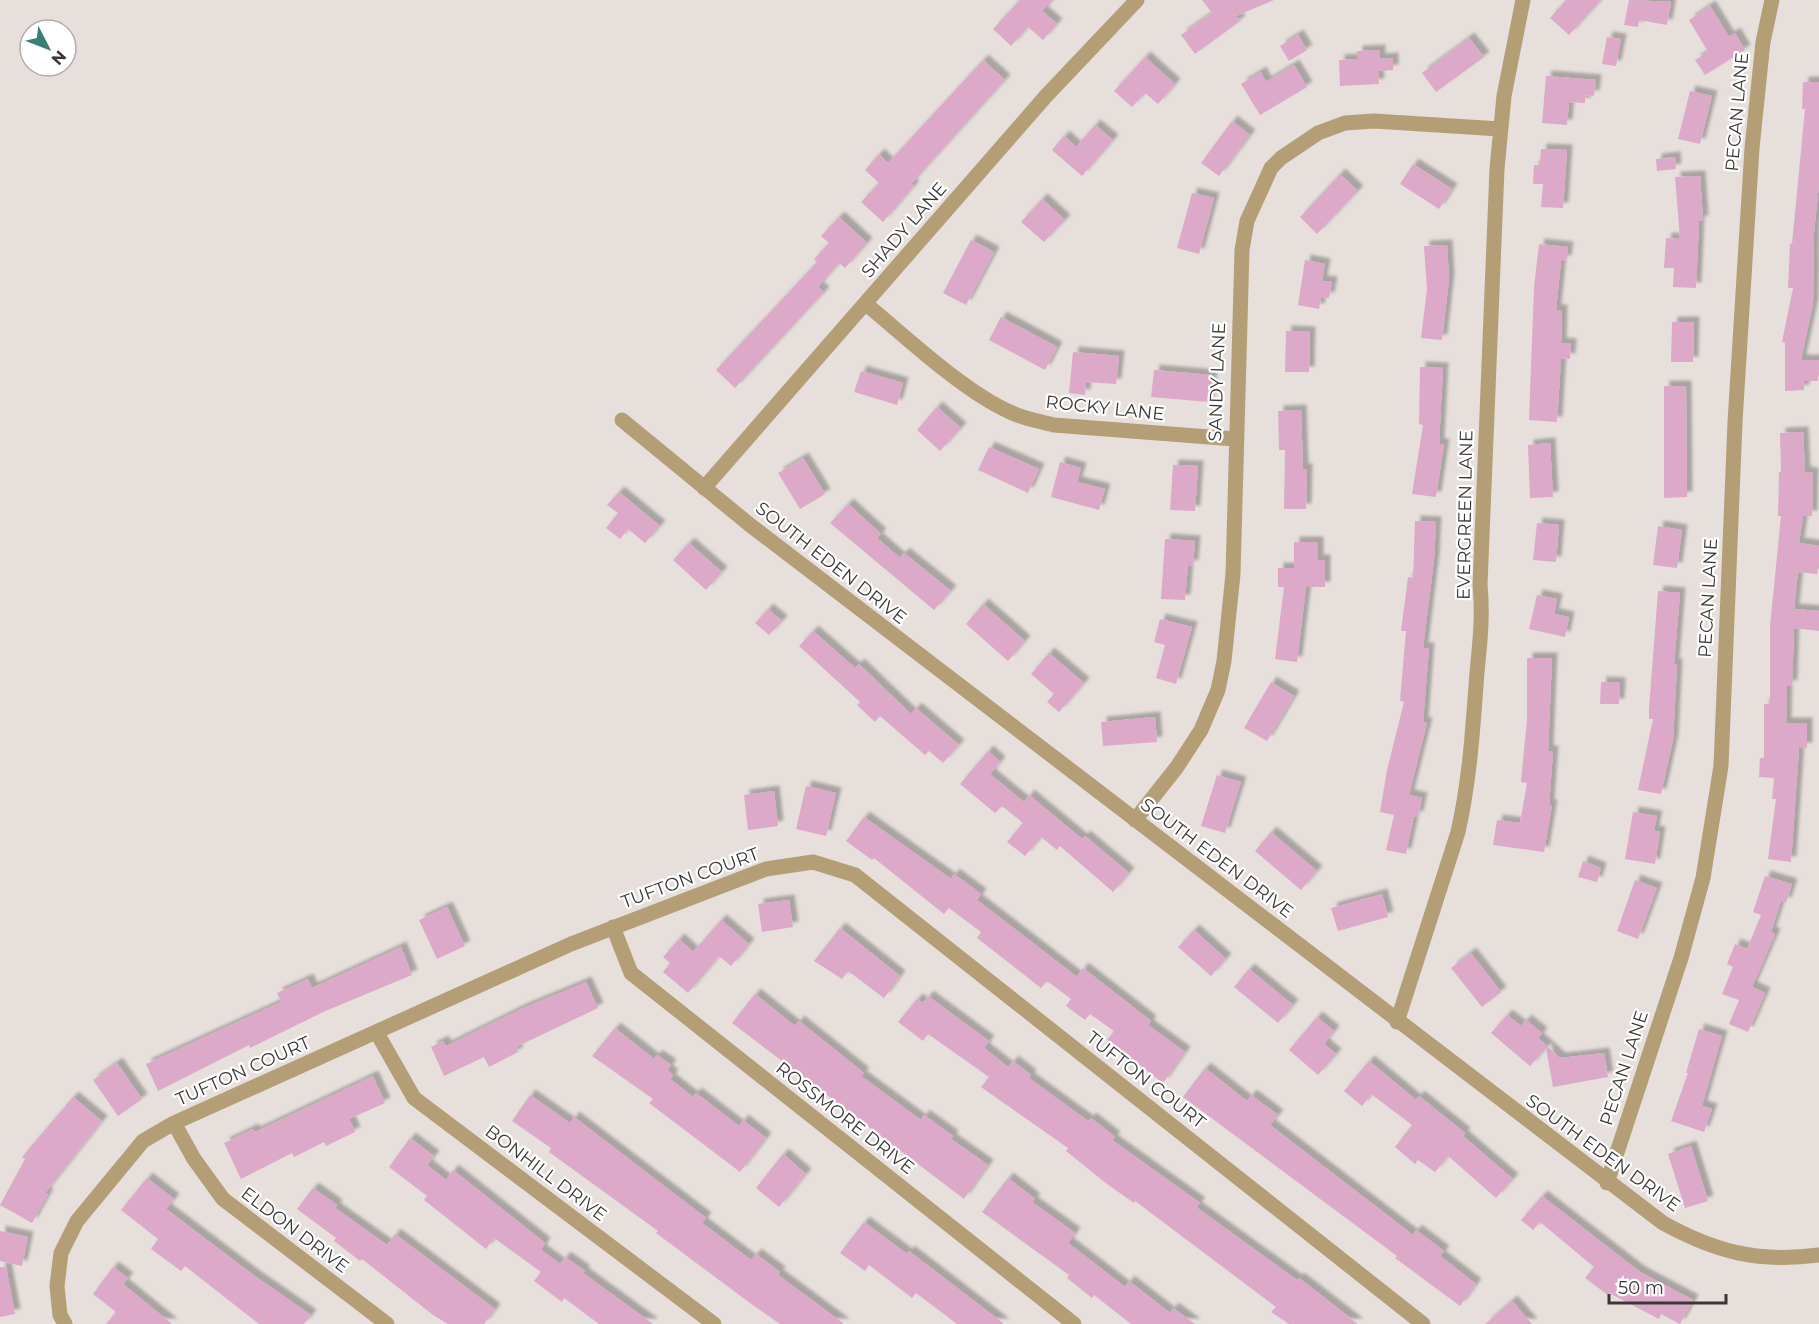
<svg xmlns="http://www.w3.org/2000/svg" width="1819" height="1324" viewBox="0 0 1819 1324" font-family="Montserrat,sans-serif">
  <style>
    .building { fill: #dda9c8; filter: url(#shadow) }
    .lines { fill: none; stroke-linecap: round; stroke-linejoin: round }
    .minor { stroke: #b49e76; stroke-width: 15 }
    .labels { text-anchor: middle; stroke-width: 4.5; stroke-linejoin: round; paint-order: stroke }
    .street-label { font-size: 18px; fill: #3a3837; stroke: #fff }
  </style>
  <defs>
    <filter id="shadow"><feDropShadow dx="5.5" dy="-5.5" stdDeviation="1.5" flood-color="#0004"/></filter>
  </defs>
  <rect width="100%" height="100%" fill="#e6dfdc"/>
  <path class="building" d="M 1020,0 L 1053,0 L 1042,11 L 1057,24 L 1043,40 L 1028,27 L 1011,46 L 993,29 Z
    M 1202,0 L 1274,0 L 1236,16 L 1240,21 L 1195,54 L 1181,35 L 1212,13 Z
    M 1566,0 L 1601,0 L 1569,35 L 1550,18 Z
    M 1629,0 L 1671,2 L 1667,25 L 1639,20 L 1638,27 L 1624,25 Z
    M 1710,6 L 1729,37 L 1735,33 L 1745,50 L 1705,75 L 1695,60 L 1708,52 L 1689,20 Z
    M 1298,35 L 1307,50 L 1289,61 L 1280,46 Z
    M 1607,37 L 1621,39 L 1616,66 L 1602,64 Z
    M 1469,38 L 1484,57 L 1436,92 L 1422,73 Z
    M 1380,50 L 1380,59 L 1393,58 L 1393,70 L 1378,71 L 1379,84 L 1340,86 L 1339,60 L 1357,59 L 1357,51 Z
    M 1145,57 L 1175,84 L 1158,104 L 1145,93 L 1132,107 L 1114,91 Z
    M 983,60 L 1005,80 L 911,184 L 914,186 L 883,222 L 861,202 L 879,183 L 865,170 L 879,154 L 888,163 Z
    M 1294,65 L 1307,87 L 1260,115 L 1241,84 L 1261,72 L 1266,82 Z
    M 1546,76 L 1596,80 L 1594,96 L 1585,95 L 1585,103 L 1569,102 L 1567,125 L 1542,123 Z
    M 1803,82 L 1819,82 L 1819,183 L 1814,232 L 1813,304 L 1801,360 L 1819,360 L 1818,381 L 1804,381 L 1804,390 L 1785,391 L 1785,343 L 1782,342 L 1793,288 L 1788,288 L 1790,243 L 1792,244 L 1805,109 L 1802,109 Z
    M 1690,91 L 1712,96 L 1700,144 L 1678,139 Z
    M 1232,121 L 1250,135 L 1219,176 L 1201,163 Z
    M 1095,125 L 1113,140 L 1082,176 L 1052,150 L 1064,136 L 1076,147 Z
    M 1541,149 L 1567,150 L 1563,208 L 1541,207 L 1543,184 L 1533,184 L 1534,165 L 1540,165 Z
    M 1675,157 L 1676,169 L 1657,171 L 1656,159 Z
    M 1413,164 L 1452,189 L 1439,209 L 1400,184 Z
    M 1340,174 L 1358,191 L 1317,234 L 1300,217 Z
    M 1700,176 L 1703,221 L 1699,221 L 1696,288 L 1673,287 L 1674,268 L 1664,268 L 1666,238 L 1680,239 L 1675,177 Z
    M 1192,193 L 1214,198 L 1199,254 L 1177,248 Z
    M 1042,199 L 1065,220 L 1044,242 L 1021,222 Z
    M 839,217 L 867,243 L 845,268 L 839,263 L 818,287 L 824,292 L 735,388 L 716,370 L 817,262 L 814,259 L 829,243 L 821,236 Z
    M 971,240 L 994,252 L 966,305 L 943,293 Z
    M 1539,244 L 1568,247 L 1566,261 L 1561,260 L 1556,310 L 1562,310 L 1561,343 L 1571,344 L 1570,359 L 1561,358 L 1557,422 L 1529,420 L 1534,287 Z
    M 1447,245 L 1449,279 L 1442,340 L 1421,338 L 1427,289 L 1424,246 Z
    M 1305,260 L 1325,264 L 1322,281 L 1332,282 L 1329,298 L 1321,297 L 1319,309 L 1298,305 Z
    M 1001,317 L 1057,347 L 1045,370 L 989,340 Z
    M 1672,322 L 1694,322 L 1693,362 L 1671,362 Z
    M 1286,331 L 1310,332 L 1309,372 L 1285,372 Z
    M 1073,352 L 1119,356 L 1116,384 L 1086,382 L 1085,395 L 1069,393 Z
    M 1420,367 L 1443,368 L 1439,444 L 1444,444 L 1436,497 L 1412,494 L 1423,425 L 1419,424 Z
    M 1154,370 L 1212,375 L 1209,402 L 1151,397 Z
    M 861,371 L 903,383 L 897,405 L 854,392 Z
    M 1664,386 L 1686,386 L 1687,497 L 1664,498 Z
    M 937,407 L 961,428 L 940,451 L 917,430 Z
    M 1301,410 L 1303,469 L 1307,469 L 1306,509 L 1284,509 L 1285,450 L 1279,450 L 1278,411 Z
    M 1803,432 L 1805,472 L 1813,473 L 1812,516 L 1803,516 L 1799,543 L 1819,546 L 1819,559 L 1817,574 L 1798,572 L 1794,609 L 1819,611 L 1819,631 L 1794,628 L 1792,686 L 1787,685 L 1786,723 L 1807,723 L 1807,748 L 1799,748 L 1791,862 L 1768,859 L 1776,799 L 1772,799 L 1774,778 L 1759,777 L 1760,758 L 1764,758 L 1764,704 L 1770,704 L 1770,626 L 1781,516 L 1778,516 L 1779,472 L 1781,472 L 1780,433 Z
    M 1550,443 L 1553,497 L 1530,498 L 1528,445 Z
    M 989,447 L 1039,469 L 1028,493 L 978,470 Z
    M 803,458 L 825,494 L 800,509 L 778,473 Z
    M 1060,462 L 1081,468 L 1077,482 L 1105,489 L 1099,510 L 1051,497 Z
    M 1173,465 L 1198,466 L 1195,511 L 1170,510 Z
    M 619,492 L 660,526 L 645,543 L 628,529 L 620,539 L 606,528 L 618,513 L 607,505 Z
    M 848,504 L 881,534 L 877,538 L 900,558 L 904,553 L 951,591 L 934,610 L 830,523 Z
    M 1415,521 L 1436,522 L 1434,559 L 1423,648 L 1429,648 L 1423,722 L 1427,723 L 1409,795 L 1422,798 L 1418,817 L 1414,816 L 1406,854 L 1386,850 L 1394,815 L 1380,812 L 1387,770 L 1404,702 L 1400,701 L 1406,631 L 1401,631 L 1408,577 L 1413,578 Z
    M 1537,523 L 1559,525 L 1556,562 L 1533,560 Z
    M 1658,526 L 1682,530 L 1677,568 L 1653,565 Z
    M 1165,539 L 1195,541 L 1193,566 L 1188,565 L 1185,600 L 1161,599 Z
    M 1294,542 L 1318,542 L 1318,560 L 1325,560 L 1325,587 L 1306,587 L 1297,662 L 1275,659 L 1284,587 L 1278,587 L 1278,568 L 1294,568 Z
    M 689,543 L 722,572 L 706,590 L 673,560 Z
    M 1658,591 L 1680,593 L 1674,664 L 1677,664 L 1673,740 L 1661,794 L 1638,790 L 1653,719 L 1649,719 L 1649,709 Z
    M 1537,595 L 1557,599 L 1554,614 L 1569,617 L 1565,637 L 1529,629 Z
    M 983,604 L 1025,641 L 1008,661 L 966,624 Z
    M 768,609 L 782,621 L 769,635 L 755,623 Z
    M 1160,619 L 1192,627 L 1176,684 L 1156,678 L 1165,645 L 1154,642 Z
    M 813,631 L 855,668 L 859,664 L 911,714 L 916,708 L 959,745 L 943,763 L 929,751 L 925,755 L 880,716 L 875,722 L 857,705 L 860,702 L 799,646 Z
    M 1049,653 L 1084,683 L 1059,712 L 1047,702 L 1054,694 L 1031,674 Z
    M 1527,658 L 1552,658 L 1548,751 L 1553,751 L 1549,805 L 1552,805 L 1544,852 L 1493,845 L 1497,820 L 1520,823 L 1527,783 L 1521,782 L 1527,719 Z
    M 1271,682 L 1294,696 L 1267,741 L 1244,728 Z
    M 1601,682 L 1620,683 L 1619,704 L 1600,704 Z
    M 1155,717 L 1157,742 L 1103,746 L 1101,722 Z
    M 988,751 L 1000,762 L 990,774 L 1024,802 L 1029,795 L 1082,839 L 1085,836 L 1129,873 L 1113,892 L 1060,846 L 1057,850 L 1041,837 L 1025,856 L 1007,842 L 1023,823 L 1002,806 L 995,813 L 960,784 Z
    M 1217,775 L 1241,782 L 1225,833 L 1201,826 Z
    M 806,786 L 836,793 L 826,836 L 796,829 Z
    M 774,791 L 778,826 L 748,830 L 744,795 Z
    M 1633,812 L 1657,816 L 1654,831 L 1660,832 L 1655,864 L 1625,859 Z
    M 864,817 L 951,879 L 954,874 L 981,894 L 977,900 L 1077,977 L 1083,968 L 1151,1021 L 1148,1025 L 1185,1052 L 1163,1083 L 1107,1040 L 1114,1031 L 1090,1014 L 1085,1020 L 1066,1006 L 1071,999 L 1047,981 L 1041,988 L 977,938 L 981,932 L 949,908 L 944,914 L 874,858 L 872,860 L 846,841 Z
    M 1271,832 L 1317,871 L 1301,890 L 1255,851 Z
    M 1583,861 L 1601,868 L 1597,882 L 1578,877 Z
    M 1765,876 L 1792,884 L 1786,903 L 1781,901 L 1771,932 L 1775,934 L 1752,987 L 1765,993 L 1748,1032 L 1729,1024 L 1739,1000 L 1722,994 L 1733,967 L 1727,964 L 1735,944 L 1747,949 L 1761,915 L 1753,912 Z
    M 1635,880 L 1657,888 L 1638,939 L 1617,931 Z
    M 1382,894 L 1388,917 L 1338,931 L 1331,908 Z
    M 789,900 L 793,927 L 762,932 L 758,904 Z
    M 447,907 L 465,946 L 437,959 L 419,920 Z
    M 721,920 L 749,944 L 731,966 L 719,956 L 688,993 L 663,972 L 670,963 L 663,957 L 679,939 L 693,952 Z
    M 840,928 L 900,976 L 884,998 L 848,971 L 842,979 L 814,961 Z
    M 1194,930 L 1226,959 L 1211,976 L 1178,947 Z
    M 401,947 L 412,975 L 323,1012 L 250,1048 L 249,1045 L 158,1091 L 146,1064 L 281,1002 L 277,993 L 308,979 L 312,988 Z
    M 1471,953 L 1501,992 L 1482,1007 L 1451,968 Z
    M 1249,969 L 1293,1005 L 1278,1023 L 1234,987 Z
    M 586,982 L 598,1008 L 516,1047 L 518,1052 L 489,1067 L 484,1057 L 444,1076 L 431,1047 L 443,1041 L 446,1046 L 521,1009 Z
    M 755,994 L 795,1026 L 799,1021 L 864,1073 L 861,1076 L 921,1120 L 924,1115 L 953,1136 L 951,1139 L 988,1165 L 964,1199 L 732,1023 Z
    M 928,996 L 989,1041 L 984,1048 L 1008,1067 L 1013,1061 L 1031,1075 L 1029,1078 L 1088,1121 L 1091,1118 L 1115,1137 L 1112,1140 L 1200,1203 L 1196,1207 L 1297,1280 L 1299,1278 L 1358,1324 L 1289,1324 L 1271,1312 L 1276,1307 L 1135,1201 L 1134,1203 L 1107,1184 L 1066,1151 L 1068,1148 L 981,1087 L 989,1077 L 928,1034 L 923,1041 L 898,1022 L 917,999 L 923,1003 Z
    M 1507,1015 L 1521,1026 L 1526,1020 L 1542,1033 L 1538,1038 L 1560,1058 L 1604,1053 L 1608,1077 L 1553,1087 L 1546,1048 L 1530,1066 L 1491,1033 Z
    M 1317,1017 L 1334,1031 L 1324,1044 L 1336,1054 L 1318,1075 L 1289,1050 Z
    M 615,1028 L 654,1059 L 657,1055 L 671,1065 L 667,1070 L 673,1075 L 670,1079 L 693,1097 L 696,1093 L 739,1126 L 743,1120 L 766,1138 L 740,1172 L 649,1103 L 653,1099 L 592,1056 Z
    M 1699,1029 L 1722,1036 L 1702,1106 L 1712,1109 L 1704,1132 L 1671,1121 L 1688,1073 L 1686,1073 Z
    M 1369,1061 L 1416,1100 L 1419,1096 L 1465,1133 L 1463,1136 L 1513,1179 L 1496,1198 L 1448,1156 L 1435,1172 L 1418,1160 L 1415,1164 L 1395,1147 L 1412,1125 L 1371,1094 L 1362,1106 L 1344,1091 Z
    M 117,1063 L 142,1099 L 118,1116 L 93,1080 Z
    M 1205,1068 L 1247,1101 L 1251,1095 L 1278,1115 L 1270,1125 L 1413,1235 L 1416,1230 L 1444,1251 L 1440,1256 L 1476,1284 L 1460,1306 L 1395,1258 L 1397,1256 L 1183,1097 Z
    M 373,1076 L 385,1103 L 349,1119 L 355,1132 L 326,1146 L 324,1142 L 294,1157 L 292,1153 L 241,1179 L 224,1143 L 253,1129 L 255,1132 Z
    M 530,1095 L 570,1123 L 574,1117 L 706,1218 L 702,1223 L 751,1260 L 756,1254 L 780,1272 L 778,1275 L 844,1324 L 780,1324 L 754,1306 L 656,1233 L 658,1231 L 549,1152 L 551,1148 L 512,1121 Z
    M 73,1097 L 102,1121 L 45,1193 L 48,1194 L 32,1223 L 0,1205 L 25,1159 L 22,1157 Z
    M 410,1138 L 434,1156 L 427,1165 L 446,1180 L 453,1170 L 545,1243 L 541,1250 L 560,1264 L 565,1257 L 585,1271 L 583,1273 L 653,1324 L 599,1324 L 564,1298 L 562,1302 L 534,1281 L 541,1272 L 494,1238 L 486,1249 L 424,1200 L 427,1196 L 389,1167 Z
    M 1691,1146 L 1708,1201 L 1685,1208 L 1668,1154 Z
    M 783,1154 L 806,1174 L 779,1207 L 756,1188 Z
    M 147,1178 L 174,1199 L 166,1209 L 256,1277 L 311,1315 L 304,1324 L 259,1324 L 185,1266 L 181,1271 L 151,1249 L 158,1239 L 121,1210 Z
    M 1008,1178 L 1035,1199 L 1032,1202 L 1075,1233 L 1068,1243 L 1125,1287 L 1129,1281 L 1170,1313 L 1173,1308 L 1195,1324 L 1131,1324 L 1094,1295 L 1092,1298 L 1067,1278 L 1069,1275 L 982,1212 Z
    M 313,1188 L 337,1205 L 335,1208 L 387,1245 L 395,1234 L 495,1309 L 484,1324 L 448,1324 L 433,1315 L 362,1259 L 360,1261 L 334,1241 L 336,1238 L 297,1209 Z
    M 1542,1196 L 1640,1272 L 1693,1300 L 1680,1324 L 1661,1314 L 1659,1319 L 1609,1293 L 1608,1295 L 1585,1278 L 1594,1267 L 1540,1222 L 1533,1230 L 1521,1220 Z
    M 864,1222 L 907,1254 L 909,1251 L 1004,1324 L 957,1324 L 916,1293 L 912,1298 L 869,1265 L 865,1271 L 840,1253 Z
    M 0,1231 L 28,1237 L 22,1266 L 0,1261 Z
    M 0,1267 L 6,1267 L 15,1314 L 0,1317 Z
    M 113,1267 L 128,1278 L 123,1284 L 172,1324 L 106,1324 L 116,1312 L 93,1294 Z
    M 1512,1301 L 1532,1324 L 1485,1324 Z"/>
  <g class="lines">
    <path class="minor" d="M 866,304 C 906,337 963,391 1010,412 C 1024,419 1039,421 1054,425 L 1235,439
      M 622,420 L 750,525 L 1663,1223 C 1716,1252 1758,1263 1819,1255
      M 704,488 L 1046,96 L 1137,0
      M 1135,820 L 1177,767 L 1201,730 L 1218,690 L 1224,661 L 1233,574 L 1242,250 L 1247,221 L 1271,168 L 1281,158 L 1318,133 L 1345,123 L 1374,121 L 1500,129
      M 613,927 L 631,973 L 1074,1324
      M 1397,1022 L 1458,832 C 1470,779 1473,726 1477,672 C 1480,642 1483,615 1480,585 L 1497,169 L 1504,96 L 1523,0
      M 377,1033 L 414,1098 L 714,1324
      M 174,1123 L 194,1159 L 223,1199 L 387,1324
      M 1607,1183 L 1681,958 L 1703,878 L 1721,766 L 1735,422 L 1752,148 L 1763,42 L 1772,0
      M 65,1324 L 60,1315 L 57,1286 L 61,1253 L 77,1221 L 143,1141 L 174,1123 L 571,944 L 766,869 L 813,862 L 855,875 L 1423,1324"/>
  </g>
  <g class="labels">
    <g class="street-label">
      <text transform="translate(1737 112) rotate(-85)" y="6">PECAN LANE</text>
      <text transform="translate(904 230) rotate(-49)" y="6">SHADY LANE</text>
      <text transform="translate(1217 382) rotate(-88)" y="6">SANDY LANE</text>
      <text transform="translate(1105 408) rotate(6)" y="6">ROCKY LANE</text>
      <text transform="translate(1465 515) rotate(-89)" y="6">EVERGREEN LANE</text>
      <text transform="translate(831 563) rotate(38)" y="6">SOUTH EDEN DRIVE</text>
      <text transform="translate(1708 598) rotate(-87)" y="6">PECAN LANE</text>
      <text transform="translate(1217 858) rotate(37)" y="6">SOUTH EDEN DRIVE</text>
      <text transform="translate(690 878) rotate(-20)" y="6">TUFTON COURT</text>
      <text transform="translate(1624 1068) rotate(-72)" y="6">PECAN LANE</text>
      <text transform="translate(243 1071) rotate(-24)" y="6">TUFTON COURT</text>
      <text transform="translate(1146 1080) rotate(38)" y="6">TUFTON COURT</text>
      <text transform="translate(845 1118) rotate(38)" y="6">ROSSMORE DRIVE</text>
      <text transform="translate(1603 1153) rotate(36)" y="6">SOUTH EDEN DRIVE</text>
      <text transform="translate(546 1173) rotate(37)" y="6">BONHILL DRIVE</text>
      <text transform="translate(295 1230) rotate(37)" y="6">ELDON DRIVE</text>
    </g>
  </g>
  <g transform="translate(48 48) rotate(132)"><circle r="28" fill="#ffffff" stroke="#b0afaf" stroke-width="1.5"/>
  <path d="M0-4.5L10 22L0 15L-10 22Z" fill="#3a7f75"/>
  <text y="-9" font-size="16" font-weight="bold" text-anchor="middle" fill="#3a3837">N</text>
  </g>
  <path d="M1609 1294v9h117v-9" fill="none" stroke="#3a3837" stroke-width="3"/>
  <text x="1618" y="1294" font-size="18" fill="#3a3837" stroke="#ffffff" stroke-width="4.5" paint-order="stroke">50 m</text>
</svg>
